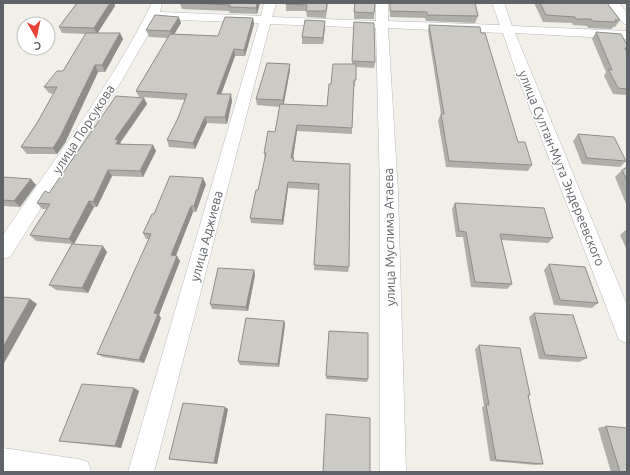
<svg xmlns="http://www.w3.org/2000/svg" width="630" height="475" viewBox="0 0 630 475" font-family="Ubuntu,sans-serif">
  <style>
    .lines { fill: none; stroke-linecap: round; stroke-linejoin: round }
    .street-casing { stroke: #b5b8bc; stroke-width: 1 }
    .street { fill: #fff; fill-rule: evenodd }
    .wall { fill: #afaea9 }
    .shaded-wall { fill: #8f8d8a }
    .building { fill: #cccac5; stroke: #8f8d8a }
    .labels { text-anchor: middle; stroke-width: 3; stroke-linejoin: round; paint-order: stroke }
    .street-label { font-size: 13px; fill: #5f6368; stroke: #fff }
  </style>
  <rect width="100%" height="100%" fill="#f1efe8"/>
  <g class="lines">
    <g class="street-casing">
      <path id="street" d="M 152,3 L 162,3 L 160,12 L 261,16 L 264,3 L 276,3 L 272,17 L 376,21 L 376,3 L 388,3 L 388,21 L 500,25 L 492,3 L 504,3 L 512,26 L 627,31 L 627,39 L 515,33 L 627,305 L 627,343 L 619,340 L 616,332 L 516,72 L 503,33 L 388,28 L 398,192 L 406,472 L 380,472 L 380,192 L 376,28 L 270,24 L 154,472 L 128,472 L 259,23 L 157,19 L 122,80 L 10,257 L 3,259 L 3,235 C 54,160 112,84 152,3 Z
        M 607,3 L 619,3 L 627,13 L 627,25 L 623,23 Z
        M 3,448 L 78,459 L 88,462 L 91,472 L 3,472 Z"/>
    </g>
    <use href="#street" class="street"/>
  </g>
  <path class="wall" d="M 77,3 L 114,3 L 115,6 L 97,33 L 120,33 L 123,39 L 105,72 L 98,72 L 65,143 L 57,154 L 27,154 L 21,147 L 37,123 L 54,94 L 49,93 L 44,87 L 63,71 L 86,34 L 62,33 L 59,27 Z
    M 180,3 L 260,3 L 257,14 L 230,13 L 229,11 L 182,9 Z
    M 286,3 L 328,3 L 326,18 L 307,17 L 306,11 L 286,11 Z
    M 354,3 L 375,3 L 374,19 L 354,19 Z
    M 390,3 L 475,3 L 478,16 L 475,23 L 426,21 L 425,18 L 390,17 Z
    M 534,3 L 607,3 L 620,20 L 615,27 L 613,27 L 612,29 L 588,28 L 587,26 L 573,25 L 572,23 L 543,22 Z
    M 253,18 L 254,24 L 245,56 L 235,56 L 221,94 L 232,101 L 227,124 L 207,123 L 195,149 L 169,147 L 167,140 L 178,118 L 185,100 L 139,97 L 136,91 L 168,38 L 149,37 L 146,30 L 181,23 L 174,34 L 218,36 Z
    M 325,21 L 323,44 L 302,44 L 302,37 Z
    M 354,22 L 375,62 L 374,68 L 356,67 L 355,86 L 353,86 L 352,134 L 297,131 L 293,158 L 294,158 L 294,161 L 350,164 L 349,267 L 348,272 L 314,270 L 319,190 L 288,188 L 283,225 L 251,223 L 250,218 L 258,190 L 265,159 L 264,153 L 275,132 L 280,107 L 257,105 L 256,99 L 290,70 L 284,104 L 327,106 L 331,84 L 352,64 Z
    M 429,25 L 481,33 L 518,142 L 532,165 L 528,171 L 446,167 L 438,120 L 441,114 L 428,31 Z
    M 596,32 L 627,45 L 627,95 L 613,94 L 604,76 L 606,72 L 592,39 Z
    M 144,98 L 147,104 L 120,143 L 121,144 L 153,145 L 156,151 L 143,177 L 112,176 L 97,207 L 94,207 L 74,244 L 107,252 L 88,293 L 56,290 L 49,285 L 72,244 L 36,241 L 30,235 L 47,209 L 42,209 L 37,203 L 49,193 Z
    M 578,134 L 626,161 L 620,167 L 582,164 L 573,141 Z
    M 627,167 L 627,206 L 615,177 L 622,170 Z
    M 3,177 L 36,185 L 20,207 L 3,206 Z
    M 206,184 L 196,212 L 193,212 L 176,256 L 180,261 L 159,315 L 161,318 L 144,363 L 103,357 L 97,354 L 149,239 L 146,239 L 143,233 L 154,214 Z
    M 455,203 L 553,238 L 548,243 L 501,240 L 512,284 L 507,289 L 471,287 L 463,237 L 456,237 L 452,209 Z
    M 627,229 L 627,250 L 620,235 Z
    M 549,264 L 598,303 L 592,308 L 554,305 L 544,270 Z
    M 254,270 L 255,275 L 248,311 L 212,309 L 210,304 Z
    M 534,313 L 587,358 L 579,362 L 539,359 L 529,317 Z
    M 284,321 L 285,325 L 279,367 L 240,365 L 238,361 Z
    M 329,331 L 368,379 L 367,382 L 326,379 Z
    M 479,345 L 530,395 L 528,396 L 543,464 L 536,465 L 490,461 L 482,407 L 484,406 L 475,349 Z
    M 134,388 L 139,391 L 121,448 L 66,442 L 59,441 Z
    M 228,409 L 217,464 L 173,460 L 169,459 Z
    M 606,426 L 627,472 L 611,472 L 598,428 Z"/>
  <path class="shaded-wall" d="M 110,3 L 114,3 L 115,6 L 97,34 L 94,28 Z
    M 257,3 L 260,3 L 257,14 L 256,8 Z
    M 179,17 L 181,23 L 172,38 L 170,31 Z
    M 253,18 L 254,24 L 245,56 L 244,50 Z
    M 325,21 L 325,28 L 323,44 L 323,38 Z
    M 120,33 L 123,39 L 105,72 L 102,65 Z
    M 234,49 L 235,56 L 219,100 L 217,94 Z
    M 290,64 L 290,70 L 283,107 L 283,100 Z
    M 95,65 L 98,72 L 65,143 L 57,154 L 53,148 Z
    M 231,94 L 232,101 L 227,124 L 225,117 Z
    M 144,98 L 147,104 L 120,143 L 122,146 L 116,144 L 115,139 Z
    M 205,117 L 207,123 L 195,149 L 193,143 Z
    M 297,125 L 297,131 L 292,165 L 291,158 Z
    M 153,145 L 156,151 L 143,177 L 140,171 Z
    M 108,170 L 112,176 L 97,207 L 93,202 Z
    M 203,178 L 206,184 L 196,212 L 194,206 Z
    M 31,179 L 36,185 L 20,207 L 14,201 Z
    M 288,182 L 288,188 L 283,225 L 282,220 Z
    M 89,201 L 94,207 L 74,244 L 69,239 Z
    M 191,206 L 193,212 L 174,260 L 171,255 Z
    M 103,246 L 107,252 L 88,293 L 82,288 Z
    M 177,256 L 180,261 L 159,315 L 161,318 L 144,363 L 139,360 L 154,313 Z
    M 254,270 L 255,275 L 248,311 L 246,307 Z
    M 30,299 L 37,304 L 3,365 L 3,347 Z
    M 284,321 L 285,325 L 279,367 L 278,364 Z
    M 134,388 L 139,391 L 121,448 L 115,446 Z
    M 225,407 L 228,409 L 217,464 L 214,463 Z"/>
  <path class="building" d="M 77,3 L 110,3 L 94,28 L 59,27 Z
    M 191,3 L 257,3 L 256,8 L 229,7 L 230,5 Z
    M 286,3 L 327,3 L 326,11 L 306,11 L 307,5 L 285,4 Z
    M 355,3 L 375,3 L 374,13 L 354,12 Z
    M 390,3 L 475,3 L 478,16 L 427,15 L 427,12 L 390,11 Z
    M 540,3 L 607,3 L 620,20 L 615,20 L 616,22 L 592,21 L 591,19 L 576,19 L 575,17 L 546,15 Z
    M 155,15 L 179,17 L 170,31 L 146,30 Z
    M 225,17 L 253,18 L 244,50 L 234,49 L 217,94 L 231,94 L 225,117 L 205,117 L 193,143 L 167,140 L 178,118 L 187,94 L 136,91 L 170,34 L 218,36 Z
    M 305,20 L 325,21 L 323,38 L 302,37 Z
    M 354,22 L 374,23 L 375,62 L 352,61 Z
    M 429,25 L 480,27 L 481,33 L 485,33 L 518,142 L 525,142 L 532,165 L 449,161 L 441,114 L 444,114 Z
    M 596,32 L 621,34 L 627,45 L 627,48 L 625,48 L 627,52 L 627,89 L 618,88 L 608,69 L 612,70 Z
    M 86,33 L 120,33 L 102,65 L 95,65 L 60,137 L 53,148 L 21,147 L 37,123 L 57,87 L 44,87 L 57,71 L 63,71 Z
    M 267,63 L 290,64 L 283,100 L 256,99 Z
    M 333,64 L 356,64 L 356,80 L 354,80 L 352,128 L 297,125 L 291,158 L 294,158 L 293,161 L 350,164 L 349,267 L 314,265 L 319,184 L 288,182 L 282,220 L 250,218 L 256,190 L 258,190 L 266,153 L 264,153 L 268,131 L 275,132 L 280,104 L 327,106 L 329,84 L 331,84 Z
    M 116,96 L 144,98 L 115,139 L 118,140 L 116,144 L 153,145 L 140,171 L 108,170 L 93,202 L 89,201 L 69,239 L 30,235 L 50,204 L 37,203 L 45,191 L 49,193 L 58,180 Z
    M 578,134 L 614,137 L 626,161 L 587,158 Z
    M 627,167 L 627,181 L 622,170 Z
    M 170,176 L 203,178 L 194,206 L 191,206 L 171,255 L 177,256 L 154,313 L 158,314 L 139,360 L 97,354 L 151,234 L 143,233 L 152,214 L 154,214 Z
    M 3,177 L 31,179 L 14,201 L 3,200 Z
    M 455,203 L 544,208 L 553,238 L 500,234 L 512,284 L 475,282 L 466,232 L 459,231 Z
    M 72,244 L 103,246 L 82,288 L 49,285 Z
    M 549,264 L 585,267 L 598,303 L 560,300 Z
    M 218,268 L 254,270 L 246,307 L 210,304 Z
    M 3,297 L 30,299 L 3,347 Z
    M 534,313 L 573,315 L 587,358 L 545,355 Z
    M 246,318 L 284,321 L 278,364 L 238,361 Z
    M 329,331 L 368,333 L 368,379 L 326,376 Z
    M 479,345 L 520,348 L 530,395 L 528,395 L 543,464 L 496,460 L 486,404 L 489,405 Z
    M 82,384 L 134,388 L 115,446 L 59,441 Z
    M 183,403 L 225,407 L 214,463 L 169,459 Z
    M 326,414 L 370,418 L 370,472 L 323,472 Z
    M 606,426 L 627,428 L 627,472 L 620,472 Z"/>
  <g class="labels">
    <g class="street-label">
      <text transform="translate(83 129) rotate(-57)" y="5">улица Порсукова</text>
      <text transform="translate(562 168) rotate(68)" y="5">улица Султан-Мута Эндереевского</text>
      <text transform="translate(206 236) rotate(-75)" y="5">улица Аджиева</text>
      <text transform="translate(389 237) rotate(-91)" y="5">улица Муслима Атаева</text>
    </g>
  </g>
  <rect width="630" height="475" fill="none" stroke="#5f6368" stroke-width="8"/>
  <g transform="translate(36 36) rotate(171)"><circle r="19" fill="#ffffff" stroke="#bfc1c3"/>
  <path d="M0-3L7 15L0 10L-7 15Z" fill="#ea4335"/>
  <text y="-6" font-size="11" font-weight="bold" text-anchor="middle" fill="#5f6368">С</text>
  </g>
</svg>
